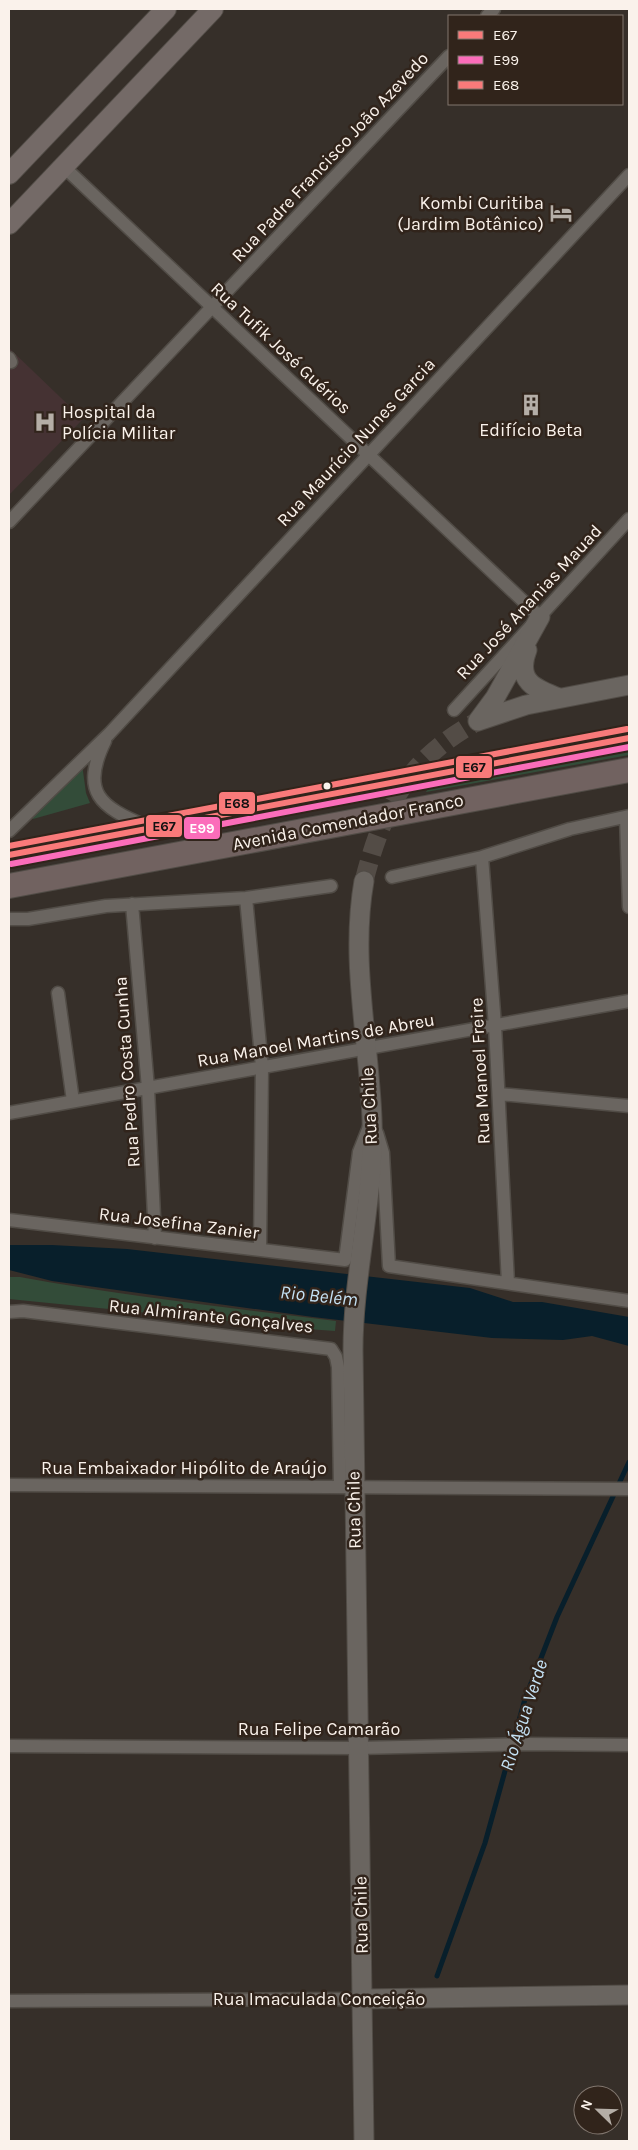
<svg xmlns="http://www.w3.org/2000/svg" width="638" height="2150" viewBox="0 0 638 2150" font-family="Karla,sans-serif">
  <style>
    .medical { fill: #453233 }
    .green { fill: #334c39 }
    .water { fill: #081f2b }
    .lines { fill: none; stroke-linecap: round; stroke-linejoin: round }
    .stream { stroke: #081f2b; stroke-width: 5 }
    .secondary-tunnel { stroke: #534c46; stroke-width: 19; stroke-dasharray: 19 9; stroke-linecap: butt }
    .street-casing { stroke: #514c46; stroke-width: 15 }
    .secondary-casing { stroke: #514c46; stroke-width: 21 }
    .primary-casing { stroke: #514c46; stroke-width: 22 }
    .highway-casing { stroke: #514c46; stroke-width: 26 }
    .street { stroke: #6a6560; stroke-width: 12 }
    .secondary { stroke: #6a6560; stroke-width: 19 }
    .primary { stroke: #746a67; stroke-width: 20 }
    .highway { stroke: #716260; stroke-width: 24 }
    .bus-1-casing { stroke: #31241b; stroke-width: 10 }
    .bus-2-casing { stroke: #31241b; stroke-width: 10 }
    .bus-3-casing { stroke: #31241b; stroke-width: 10 }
    .bus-1 { stroke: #f97a7a; stroke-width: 6 }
    .bus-2 { stroke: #fb6dba; stroke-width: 6 }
    .bus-3 { stroke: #f97a7a; stroke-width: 6 }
    .bus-dot { fill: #faf2eb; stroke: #31241b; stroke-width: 2 }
    .labels { text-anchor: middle; stroke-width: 5; stroke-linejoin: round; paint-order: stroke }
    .street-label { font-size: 18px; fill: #faf2eb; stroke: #31241b }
    .poi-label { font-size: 18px; fill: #faf2eb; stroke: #31241b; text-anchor: end }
    .water-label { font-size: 19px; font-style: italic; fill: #c4e1f4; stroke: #31241b }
    .line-badge { stroke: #31241b; stroke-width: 2 }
    .badge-label { font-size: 14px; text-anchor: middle; font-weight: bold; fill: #fff }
    .pale-badge-label { font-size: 14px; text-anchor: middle; font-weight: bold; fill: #111 }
  </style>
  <rect width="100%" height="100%" fill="#362f29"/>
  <path class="medical" d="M 9,348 L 83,419 L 9,495 Z"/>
  <path class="green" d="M 629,741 L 629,755 L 426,792 L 433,778 Z
    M 82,764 L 86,793 L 90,803 L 33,819 L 32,816 Z
    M 9,1277 L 20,1277 C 125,1296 231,1308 336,1321 L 335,1331 L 307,1329 L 9,1299 Z"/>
  <path class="water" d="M 9,1245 L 52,1245 L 127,1249 L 470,1288 L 513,1302 L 542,1302 L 629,1317 L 629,1346 L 592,1336 L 563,1340 L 492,1338 L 313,1317 L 52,1281 L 9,1270 Z"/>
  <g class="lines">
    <path class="stream" d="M 437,1976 L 485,1843 L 525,1699 L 557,1617 L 629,1462"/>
    <path class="secondary-tunnel" d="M 364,881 C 383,807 408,759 478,721"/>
    <g class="street-casing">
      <path id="street" d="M 487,16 L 494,9
        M 63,166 L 540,617
        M 9,358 L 11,362
        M 9,522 L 449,56
        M 454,710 L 629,519
        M 105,741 C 80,792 100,807 146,826
        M 626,817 L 629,907
        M 9,831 L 109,734 L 629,175
        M 482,857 L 495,1026 L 508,1283
        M 392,877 L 482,857 L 570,829 L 629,816
        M 246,898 L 262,1067 L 260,1250
        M 132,904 L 148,1088 L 155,1238
        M 9,919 L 28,919 L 106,906 L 246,898 L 331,886
        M 58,993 L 73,1101
        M 499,1094 L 629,1106
        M 9,1113 L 629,1001
        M 377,1133 L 383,1153 L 389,1266 L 629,1301
        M 9,1220 L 345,1260 L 359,1152 L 369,1127
        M 9,1312 L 23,1311 L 331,1349 L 336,1357 L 338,1367 L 340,1486
        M 9,1485 L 629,1489
        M 9,1746 L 358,1748 L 526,1744 L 629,1745
        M 9,2001 L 362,1999"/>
    </g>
    <g class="secondary-casing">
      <path id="secondary" d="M 527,650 C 515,681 535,689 559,698
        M 478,721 L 526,705 L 629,685
        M 478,721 L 495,698 L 540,617
        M 364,881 C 350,960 369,1040 372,1119 C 375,1197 353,1273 353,1350 L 364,2141
        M 362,1999 L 629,1995"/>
    </g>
    <g class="primary-casing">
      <path id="primary" d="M 9,174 L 166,9
        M 9,224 L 213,9"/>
    </g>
    <g class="highway-casing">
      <path id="highway" d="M 9,855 L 629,738
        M 9,886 L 629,770"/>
    </g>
    <use href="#street" class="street"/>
    <use href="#secondary" class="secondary"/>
    <use href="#primary" class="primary"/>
    <use href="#highway" class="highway"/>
    <g class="bus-1-casing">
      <path id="bus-1" d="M 9,855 L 629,738"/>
    </g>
    <g class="bus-2-casing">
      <path id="bus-2" d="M 11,864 L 629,747"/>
    </g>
    <g class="bus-3-casing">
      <path id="bus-3" d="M 9,846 L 627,729"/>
    </g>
    <use href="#bus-1" class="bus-1"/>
    <use href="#bus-2" class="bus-2"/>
    <use href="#bus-3" class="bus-3"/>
  </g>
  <defs>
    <g id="hotel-bare" transform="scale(1.725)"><path d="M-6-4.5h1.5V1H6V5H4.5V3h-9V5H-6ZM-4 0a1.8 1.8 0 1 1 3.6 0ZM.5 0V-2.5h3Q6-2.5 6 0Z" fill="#b5aea7" stroke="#31241b" stroke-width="2.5" paint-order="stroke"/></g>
    <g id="building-bare" transform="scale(1.725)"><path d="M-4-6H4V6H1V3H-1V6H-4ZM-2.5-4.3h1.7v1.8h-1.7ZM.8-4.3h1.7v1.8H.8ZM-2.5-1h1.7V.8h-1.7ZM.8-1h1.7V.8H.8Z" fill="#b5aea7" stroke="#31241b" stroke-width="2.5" paint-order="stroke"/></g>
    <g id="hospital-bare" transform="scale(1.725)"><path d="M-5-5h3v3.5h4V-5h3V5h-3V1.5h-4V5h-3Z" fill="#b5aea7" stroke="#31241b" stroke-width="2.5" paint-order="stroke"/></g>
  </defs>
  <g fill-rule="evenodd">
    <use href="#hotel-bare" x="561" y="213"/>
    <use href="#building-bare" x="531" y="405"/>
    <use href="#hospital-bare" x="45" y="422"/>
  </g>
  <circle class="bus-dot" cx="327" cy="786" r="4.5"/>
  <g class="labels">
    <g class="street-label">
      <text transform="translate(330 157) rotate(-47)" y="6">Rua Padre Francisco João Azevedo</text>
      <text transform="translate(281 348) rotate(43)" y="6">Rua Tufik José Guérios</text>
      <text transform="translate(356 442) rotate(-47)" y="6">Rua Maurício Nunes Garcia</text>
      <text transform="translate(529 602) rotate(-47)" y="6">Rua José Ananias Mauad</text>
      <text transform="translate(348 822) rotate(-11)" y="6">Avenida Comendador Franco</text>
      <text transform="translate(316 1040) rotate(-10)" y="6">Rua Manoel Martins de Abreu</text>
      <text transform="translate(480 1071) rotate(-93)" y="6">Rua Manoel Freire</text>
      <text transform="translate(127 1072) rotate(-94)" y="6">Rua Pedro Costa Cunha</text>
      <text transform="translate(369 1106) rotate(-93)" y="6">Rua Chile</text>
      <text transform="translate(179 1223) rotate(7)" y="6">Rua Josefina Zanier</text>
      <text transform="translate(211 1316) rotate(6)" y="6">Rua Almirante Gonçalves</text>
      <text x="184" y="1474">Rua Embaixador Hipólito de Araújo</text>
      <text transform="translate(354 1510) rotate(-91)" y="6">Rua Chile</text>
      <text x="319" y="1735">Rua Felipe Camarão</text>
      <text transform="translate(361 1915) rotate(-91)" y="6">Rua Chile</text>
      <text x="319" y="2005">Rua Imaculada Conceição</text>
    </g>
    <g class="poi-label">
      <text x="544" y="209">Kombi Curitiba<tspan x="544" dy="21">(Jardim Botânico)</tspan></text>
      <text x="62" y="418" text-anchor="start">Hospital da<tspan x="62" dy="21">Polícia Militar</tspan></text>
      <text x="531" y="436" text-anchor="middle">Edifício Beta</text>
    </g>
    <g class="water-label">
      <text transform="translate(319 1295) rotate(6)" y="7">Rio Belém</text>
      <text transform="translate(523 1715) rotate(-72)" y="7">Rio Água Verde</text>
    </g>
  </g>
  <g class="line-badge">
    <rect x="455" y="755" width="38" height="24" rx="5" fill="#f97a7a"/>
    <rect x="218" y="791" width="38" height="24" rx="5" fill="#f97a7a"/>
    <rect x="145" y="814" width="38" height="24" rx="5" fill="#f97a7a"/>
    <rect x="183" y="816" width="38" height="24" rx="5" fill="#fb6dba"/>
  </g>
  <g class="badge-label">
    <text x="202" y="833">E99</text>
  </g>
  <g class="pale-badge-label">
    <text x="474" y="772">E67</text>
    <text x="237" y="808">E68</text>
    <text x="164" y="831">E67</text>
  </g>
  <rect width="638" height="2150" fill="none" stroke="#faf2eb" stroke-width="20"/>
  <rect x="448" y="15" width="175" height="90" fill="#31241b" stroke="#81766e"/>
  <rect x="458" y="31" width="25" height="8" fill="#f97a7a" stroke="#81766e"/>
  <text x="493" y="40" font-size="15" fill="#faf2eb">E67</text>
  <rect x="458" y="56" width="25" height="8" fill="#fb6dba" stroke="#81766e"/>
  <text x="493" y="65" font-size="15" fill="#faf2eb">E99</text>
  <rect x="458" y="81" width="25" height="8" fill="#f97a7a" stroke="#81766e"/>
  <text x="493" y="90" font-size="15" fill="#faf2eb">E68</text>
  <g transform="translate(598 2110) rotate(293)"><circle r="24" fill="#31241b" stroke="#81766e"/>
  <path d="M0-4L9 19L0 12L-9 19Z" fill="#b5aea7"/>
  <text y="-8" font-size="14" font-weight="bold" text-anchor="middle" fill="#faf2eb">N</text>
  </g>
</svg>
